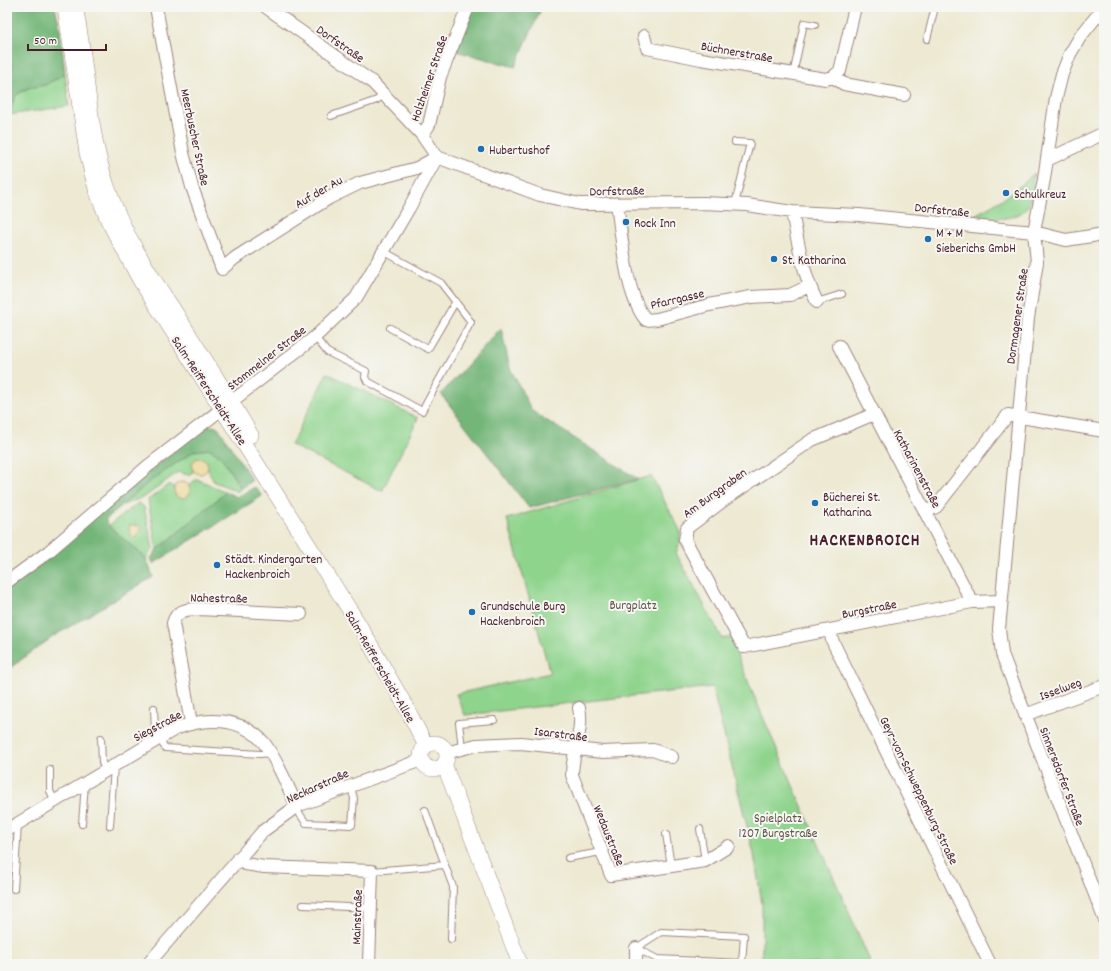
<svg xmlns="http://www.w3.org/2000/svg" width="1111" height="971" viewBox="0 0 1111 971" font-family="Dekko,sans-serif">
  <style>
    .green { fill: #8fd48d; stroke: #6c7a5c }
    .forest { fill: #73b678; stroke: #5e6a52 }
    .sand { fill: #eeda9e; stroke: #9c7c64 }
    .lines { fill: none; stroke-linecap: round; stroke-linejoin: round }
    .service-casing { stroke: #9c847e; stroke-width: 8 }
    .minor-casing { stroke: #9c847e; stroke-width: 14 }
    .tertiary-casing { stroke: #9c847e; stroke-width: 16 }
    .service { stroke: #fff; stroke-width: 6 }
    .minor { stroke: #fff; stroke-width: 12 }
    .tertiary { stroke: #fff; stroke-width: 15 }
    .poi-dot { fill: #1f6fb2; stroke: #f6f6f2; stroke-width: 1.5 }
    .labels { text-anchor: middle; stroke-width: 4; stroke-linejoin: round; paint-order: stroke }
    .street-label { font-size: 13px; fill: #4a1f2b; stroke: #f6f6f2 }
    .poi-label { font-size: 13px; fill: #4a1f2b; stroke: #f6f6f2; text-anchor: start }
    .park-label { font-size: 13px; fill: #5f5548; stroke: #f6f6f2 }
    .district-label { font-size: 17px; font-weight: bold; letter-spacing: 1px; fill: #4a1f2b; stroke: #f6f6f2 }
  </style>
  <rect width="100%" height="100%" fill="#f6f6f2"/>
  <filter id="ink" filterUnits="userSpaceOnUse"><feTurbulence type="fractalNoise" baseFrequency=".025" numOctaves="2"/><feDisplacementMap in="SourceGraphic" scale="8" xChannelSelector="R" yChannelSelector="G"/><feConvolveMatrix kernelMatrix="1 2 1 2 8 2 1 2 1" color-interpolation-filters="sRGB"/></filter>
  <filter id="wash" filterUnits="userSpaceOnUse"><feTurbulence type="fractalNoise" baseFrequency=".012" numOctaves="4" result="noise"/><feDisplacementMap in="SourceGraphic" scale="16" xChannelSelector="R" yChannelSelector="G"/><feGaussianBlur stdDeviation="0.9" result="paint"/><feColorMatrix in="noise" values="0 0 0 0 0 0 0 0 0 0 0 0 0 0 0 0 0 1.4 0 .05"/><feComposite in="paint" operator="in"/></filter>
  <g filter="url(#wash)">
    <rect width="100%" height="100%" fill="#ede9d2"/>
    <path class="green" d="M 65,74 L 69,106 L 8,115 L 16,95 L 28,88 L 45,85 Z
      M 1034,173 C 1032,182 1033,194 1029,203 C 1021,224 987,218 969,218 C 994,205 1015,193 1034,173 Z
      M 327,373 L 418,418 L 382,491 L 291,445 Z
      M 210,449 L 222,458 L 241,489 L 236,492 L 233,489 L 214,482 L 208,470 L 207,461 L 192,463 L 193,472 L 188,475 L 178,472 L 146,496 L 123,505 L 149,482 L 194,451 Z
      M 651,476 L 680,530 L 680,542 L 676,553 L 722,638 L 731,638 L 734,641 L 733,645 C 776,752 826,857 871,964 L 762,964 L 762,904 L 754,854 L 712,687 L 465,715 L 456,694 L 550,673 L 507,519 Z
      M 197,479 L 226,492 L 157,550 L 148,500 L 169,484 L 174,487 L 175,495 L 190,493 L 189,485 Z
      M 138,503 L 144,507 L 152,543 L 153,549 L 146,558 L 108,526 Z"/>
    <path class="forest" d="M 7,7 L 55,7 L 60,28 L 65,74 L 45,85 L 28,88 L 16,95 L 7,115 Z
      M 474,7 L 542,7 L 515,67 L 456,51 Z
      M 501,328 L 510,368 L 532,411 L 638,479 L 529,508 L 441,394 Z
      M 210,426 L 218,427 L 252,480 L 241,489 L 222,458 L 210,449 L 194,451 L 149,482 L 105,520 L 109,526 L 146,558 L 153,577 L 54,636 L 7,670 L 7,587 L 204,427 Z
      M 255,487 L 262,496 L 153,564 L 151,558 L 157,550 L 226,492 L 237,497 Z"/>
    <path class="sand" d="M192 466a8 8 0 1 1 16 0a8 8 0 1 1-16 0Z
      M174 490a8 8 0 1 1 16 0a8 8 0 1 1-16 0Z
      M 130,525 L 140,526 L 141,528 L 137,537 L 132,538 L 129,528 Z"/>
  </g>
  <g filter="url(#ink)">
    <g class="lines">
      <g class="service-casing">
        <path id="service" d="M 927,39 L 935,7
          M 793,75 L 804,23 L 815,25
          M 331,116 L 377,100 L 384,94
          M 735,204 L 750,143 L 735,142
          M 817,302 L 842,294
          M 390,328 L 428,349 L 456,301
          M 315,337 L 327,352 L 366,371 L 365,377 L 367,381 L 422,411 L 471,322 L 441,283 L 383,251
          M 154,708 L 155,731 L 165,748 L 260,754 L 271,753
          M 101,738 L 102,763 L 106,770
          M 462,748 L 459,723 L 494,720
          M 50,770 L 50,791 L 55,801
          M 295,807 L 306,823 L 352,825 L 354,798 L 350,785
          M 82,824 L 85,783
          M 110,826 L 114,766
          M 700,829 L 705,861
          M 666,834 L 671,866
          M 568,858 L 601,852
          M 445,865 L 453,887 L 451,939
          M 372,871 L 445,865 L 425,810
          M 14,889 L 18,824
          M 303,905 L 371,908
          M 661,932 L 744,936 L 742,963 L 657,959 L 636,948 Z
          M 579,964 L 581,964"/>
      </g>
      <g class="minor-casing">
        <path id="minor" d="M 156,7 L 183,153 L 192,187 L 222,269 L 235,258 L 329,198 L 360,183 L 417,168 L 437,157
          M 266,7 L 372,82 L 422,135 L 437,157 L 540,195 L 580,204 L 703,203 L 747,205 L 792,212 L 859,215 L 1034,232 L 1066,240 L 1104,234
          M 1104,7 L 1080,37 L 1070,54 L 1062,74 L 1056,98 L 1044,179 L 1034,232 L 1037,262 L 1028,318 L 999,629 L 1002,654 L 1104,918
          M 644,36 L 647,48 L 701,59 L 826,79 L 833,77 L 840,71 L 855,7
          M 833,77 L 844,84 L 904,95
          M 422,135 L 429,125 L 440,77 L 468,7
          M 1047,160 L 1104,133
          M 617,204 C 622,236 625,295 646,320 L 657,319 L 709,305 L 751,297 L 790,295 L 809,286
          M 792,212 C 798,243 803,274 817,302
          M 839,346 L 972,602
          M 874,414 L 812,440 L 724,500 L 687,528 L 685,540 L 744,647 L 972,602 L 1001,601
          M 925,512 L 936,507 L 1008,415 L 1104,431
          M 7,582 L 48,552 L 148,466 L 315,337 L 356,298 L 409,208 L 437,157
          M 830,630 L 832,640 L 990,964
          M 579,708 C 584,729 572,753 572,775 L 611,875 L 705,861 L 729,846
          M 1025,715 L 1104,686
          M 191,723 L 173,623 C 176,611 186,609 198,609 L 301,614
          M 446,753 L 476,745 L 521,743 L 603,752 L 653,750 L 672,757
          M 7,830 L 175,729 C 204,717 241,716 264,743 C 278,761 287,786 297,806
          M 238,858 L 245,864 L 264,867 L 372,871 L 369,964
          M 636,948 L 636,964
          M 148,964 L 263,831 L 297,806 L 421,760"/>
      </g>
      <g class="tertiary-casing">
        <path id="tertiary" d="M 65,7 L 87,153 L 96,189 L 108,220 L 140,280 L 358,623 L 405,705 L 423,740 L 425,747
          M 75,7 C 88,66 87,128 107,186 C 122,231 147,270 173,309 C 199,351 226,392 251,435
          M421 756a13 13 0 1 1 26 0a13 13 0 1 1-26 0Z
          M 444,764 L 520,964"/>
      </g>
      <use href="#service" class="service"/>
      <use href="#minor" class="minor"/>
      <use href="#tertiary" class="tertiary"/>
    </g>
  </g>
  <g class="poi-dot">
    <circle cx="481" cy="149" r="4"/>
    <circle cx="1006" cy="193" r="4"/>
    <circle cx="626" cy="222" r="4"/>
    <circle cx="928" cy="239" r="4"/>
    <circle cx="774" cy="259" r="4"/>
    <circle cx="815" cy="503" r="4"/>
    <circle cx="217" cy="565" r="4"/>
    <circle cx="472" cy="612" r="4"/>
  </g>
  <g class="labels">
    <g class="street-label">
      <text transform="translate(341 43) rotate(35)" y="5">Dorfstraße</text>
      <text transform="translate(737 51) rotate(10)" y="5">Büchnerstraße</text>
      <text transform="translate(428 78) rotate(-71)" y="5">Holzheimer Straße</text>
      <text transform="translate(196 137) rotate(78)" y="5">Meerbuscher Straße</text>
      <text transform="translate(617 190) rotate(-1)" y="5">Dorfstraße</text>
      <text transform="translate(318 191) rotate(-30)" y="5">Auf der Au</text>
      <text transform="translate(942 209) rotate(6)" y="5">Dorfstraße</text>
      <text transform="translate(677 298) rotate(-13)" y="5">Pfarrgasse</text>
      <text transform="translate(1016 316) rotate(-82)" y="5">Dormagener Straße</text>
      <text transform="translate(266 357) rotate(-38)" y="5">Stommelner Straße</text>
      <text transform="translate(210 390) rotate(57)" y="5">Salm-Reifferscheidt-Allee</text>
      <text transform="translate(918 468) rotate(62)" y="5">Katharinenstraße</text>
      <text transform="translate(714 492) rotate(-36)" y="5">Am Burggraben</text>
      <text transform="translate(219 597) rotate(1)" y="5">Nahestraße</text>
      <text transform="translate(869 608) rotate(-11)" y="5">Burgstraße</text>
      <text transform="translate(381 666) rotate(60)" y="5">Salm-Reifferscheidt-Allee</text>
      <text transform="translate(1060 688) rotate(-20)" y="5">Isselweg</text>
      <text transform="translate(157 725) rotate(-28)" y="5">Siegstraße</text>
      <text transform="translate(561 733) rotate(7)" y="5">Isarstraße</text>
      <text transform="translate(1063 776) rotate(69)" y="5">Sinnersdorfer Straße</text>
      <text transform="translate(317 785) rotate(-24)" y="5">Neckarstraße</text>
      <text transform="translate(920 790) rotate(64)" y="5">Geyr-von-Schweppenburg-Straße</text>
      <text transform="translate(610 835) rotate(68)" y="5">Wedaustraße</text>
      <text transform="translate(356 917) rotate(-88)" y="5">Mainstraße</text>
    </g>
    <g class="poi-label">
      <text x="489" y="154">Hubertushof</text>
      <text x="1014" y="198">Schulkreuz</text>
      <text x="634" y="227">Rock Inn</text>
      <text x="936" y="237">M + M<tspan x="936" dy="15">Sieberichs GmbH</tspan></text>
      <text x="782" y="264">St. Katharina</text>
      <text x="823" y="501">Bücherei St.<tspan x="823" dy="15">Katharina</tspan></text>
      <text x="225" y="563">Städt. Kindergarten<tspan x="225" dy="15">Hackenbroich</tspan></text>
      <text x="480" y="610">Grundschule Burg<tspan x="480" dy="15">Hackenbroich</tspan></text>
    </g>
    <g class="park-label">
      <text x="633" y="609">Burgplatz</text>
      <text x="778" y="822">Spielplatz<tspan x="778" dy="15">1207 Burgstraße</tspan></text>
    </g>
    <g class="district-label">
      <text x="865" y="545">HACKENBROICH</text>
    </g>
  </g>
  <rect width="1111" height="971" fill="none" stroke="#f6f6f2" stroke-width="24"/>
  <path d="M28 44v6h78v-6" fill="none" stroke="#4a1f2b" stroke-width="2"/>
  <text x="34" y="44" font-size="12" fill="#4a1f2b" stroke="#f6f6f2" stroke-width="3" paint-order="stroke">50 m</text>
</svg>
